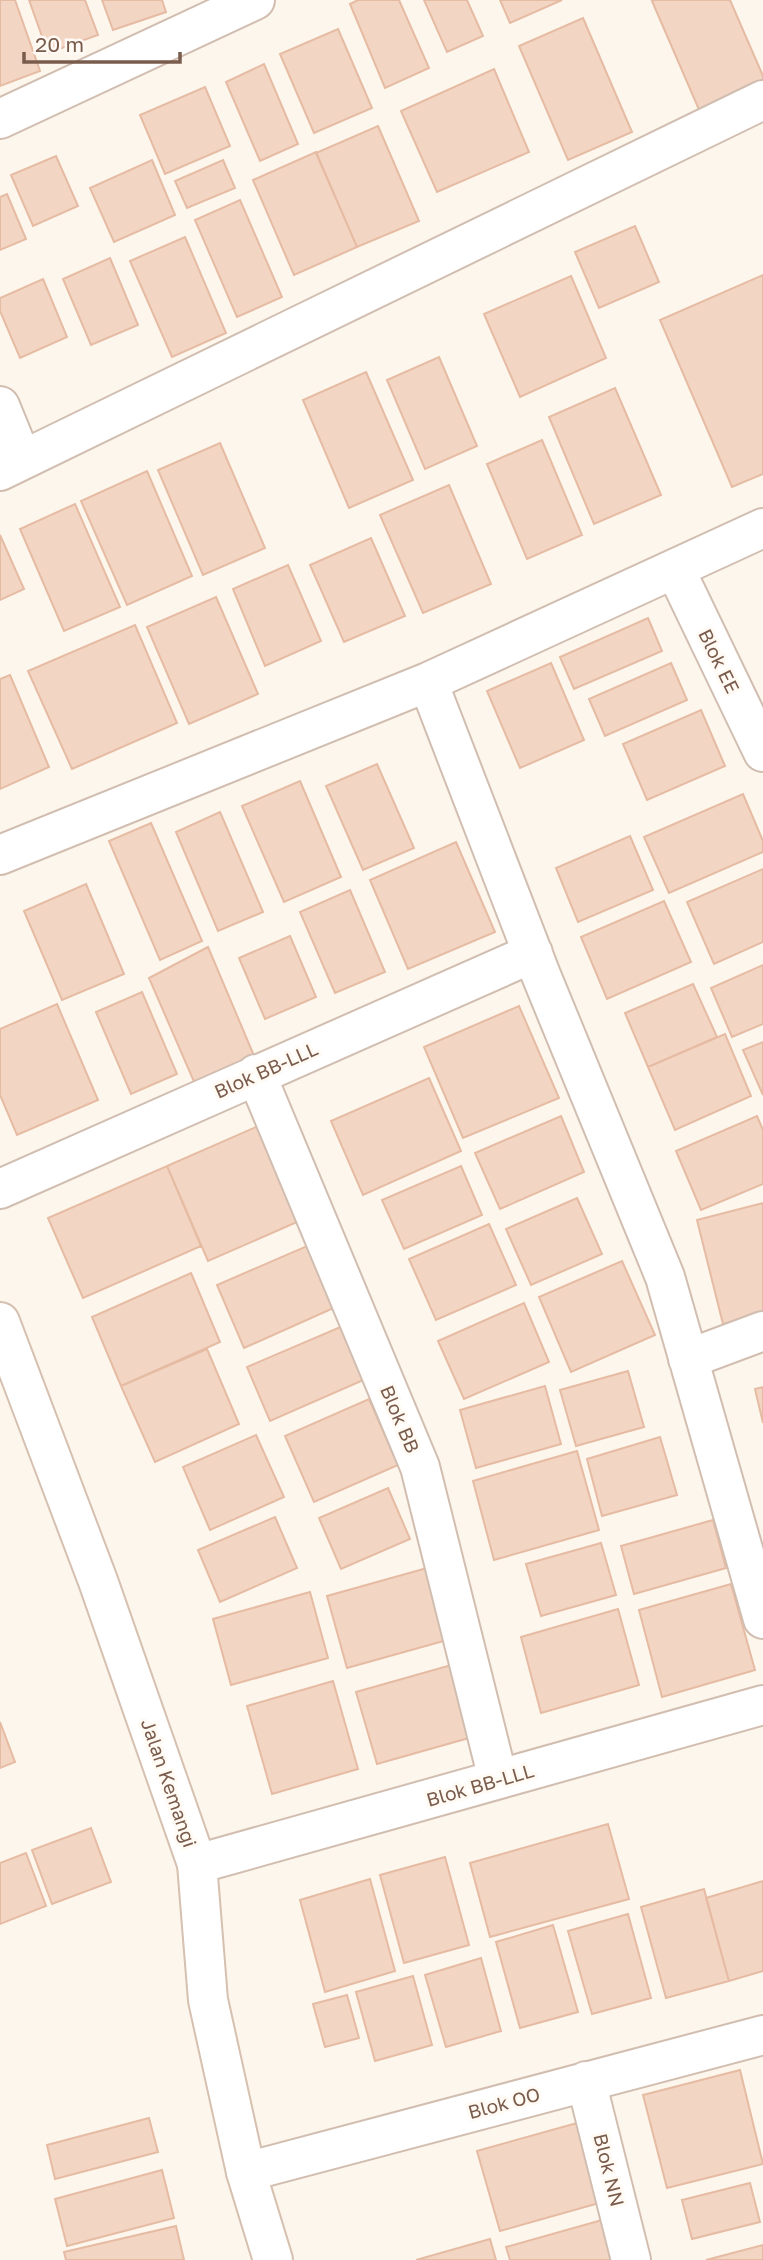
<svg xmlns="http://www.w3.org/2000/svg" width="763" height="2260" viewBox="0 0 763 2260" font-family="'Golos Text',sans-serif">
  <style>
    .building { fill: #f3d5c3; stroke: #e6bba3; stroke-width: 2 }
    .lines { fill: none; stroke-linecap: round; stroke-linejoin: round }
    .street-casing { stroke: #d1beb0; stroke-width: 42 }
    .secondary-casing { stroke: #d6c0b0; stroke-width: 42 }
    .street { stroke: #fff; stroke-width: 38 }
    .secondary { stroke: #fff; stroke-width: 38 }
    .labels { text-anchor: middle; stroke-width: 6; stroke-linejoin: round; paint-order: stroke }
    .street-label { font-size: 19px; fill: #7a5c4d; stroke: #fffaf3 }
  </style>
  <rect width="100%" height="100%" fill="#fdf6ec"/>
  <path class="building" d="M 0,0 L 15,0 L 40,71 L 0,86 Z
    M 29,0 L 85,0 L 98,35 L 48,53 Z
    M 102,0 L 162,0 L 166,12 L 113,30 Z
    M 358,0 L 399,0 L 429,68 L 385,88 L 350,4 Z
    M 424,0 L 467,0 L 483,36 L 447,52 Z
    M 500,0 L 562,0 L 510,23 Z
    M 655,0 L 730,0 L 763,76 L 763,84 L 700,112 L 652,1 Z
    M 583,18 L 632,132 L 568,160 L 519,46 Z
    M 338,29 L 372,108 L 314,133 L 280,54 Z
    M 264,64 L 298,144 L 260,161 L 226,82 Z
    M 494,69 L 529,152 L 437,192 L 401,111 Z
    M 205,87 L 230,146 L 165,174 L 140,115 Z
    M 378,126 L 419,221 L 357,247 L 316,153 Z
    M 316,152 L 357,247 L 294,275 L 253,180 Z
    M 56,156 L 78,206 L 33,226 L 11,175 Z
    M 152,160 L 175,215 L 114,242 L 90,188 Z
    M 223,160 L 235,188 L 187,208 L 175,181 Z
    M 7,194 L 26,239 L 0,250 L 0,197 Z
    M 240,200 L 282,297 L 237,317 L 195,220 Z
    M 635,226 L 659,282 L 599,308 L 575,252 Z
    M 185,237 L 226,333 L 172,357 L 130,261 Z
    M 110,258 L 138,325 L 91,345 L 63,279 Z
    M 763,275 L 763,474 L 732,487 L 660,320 Z
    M 571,276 L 606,358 L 520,397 L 484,314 Z
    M 43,279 L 67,337 L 20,358 L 0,311 L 0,298 Z
    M 439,357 L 477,446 L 425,469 L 387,380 Z
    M 366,372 L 413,480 L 349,508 L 303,400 Z
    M 615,388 L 661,495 L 594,524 L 549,417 Z
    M 542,440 L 582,535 L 527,559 L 487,464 Z
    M 220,443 L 265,548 L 203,575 L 158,470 Z
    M 147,471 L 192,576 L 127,605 L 81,501 Z
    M 449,485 L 491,584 L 423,613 L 380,515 Z
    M 75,504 L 120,607 L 64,631 L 20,529 Z
    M 0,535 L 24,589 L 0,600 Z
    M 371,538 L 405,616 L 344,642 L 310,565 Z
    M 288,565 L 321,641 L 265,666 L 233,589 Z
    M 216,597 L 258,694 L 189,724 L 147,627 Z
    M 648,618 L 662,651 L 574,689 L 560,657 Z
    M 135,625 L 177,723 L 72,769 L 28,671 Z
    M 551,663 L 584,740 L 520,768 L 487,691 Z
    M 671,663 L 687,700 L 605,736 L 589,699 Z
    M 10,675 L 49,767 L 0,789 L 0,679 Z
    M 701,710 L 725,766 L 647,800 L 623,744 Z
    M 377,764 L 414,848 L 363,870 L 326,786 Z
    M 300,781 L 341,877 L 284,902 L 242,806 Z
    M 743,794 L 763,841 L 763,852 L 669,893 L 644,837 Z
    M 220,812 L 263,912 L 218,931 L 176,832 Z
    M 151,823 L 202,941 L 160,960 L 109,841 Z
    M 630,836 L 653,890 L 578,922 L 556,868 Z
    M 456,842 L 495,932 L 408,969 L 370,880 Z
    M 763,869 L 763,942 L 714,964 L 687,902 Z
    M 86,884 L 124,974 L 62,1000 L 24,911 Z
    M 350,890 L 385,972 L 335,993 L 300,912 Z
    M 664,901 L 691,962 L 607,999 L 581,937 Z
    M 290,936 L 316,997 L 265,1019 L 239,958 Z
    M 208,947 L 255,1058 L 195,1084 L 149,978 Z
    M 763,965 L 763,1024 L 732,1037 L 711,988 Z
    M 693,984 L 717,1037 L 648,1067 L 625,1013 Z
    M 142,992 L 177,1074 L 131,1094 L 96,1012 Z
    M 57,1004 L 98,1100 L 17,1135 L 0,1095 L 0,1029 Z
    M 519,1006 L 559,1098 L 463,1138 L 424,1047 Z
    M 725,1034 L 751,1096 L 675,1130 L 648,1067 Z
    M 763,1042 L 763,1095 L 743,1050 Z
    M 429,1078 L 461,1151 L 363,1195 L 331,1121 Z
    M 561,1116 L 584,1172 L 500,1209 L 475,1153 Z
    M 757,1116 L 763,1130 L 763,1184 L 701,1210 L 676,1151 Z
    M 272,1120 L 313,1215 L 208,1261 L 167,1166 Z
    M 167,1166 L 201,1246 L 83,1298 L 48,1218 Z
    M 461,1166 L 482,1215 L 404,1249 L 382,1200 Z
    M 577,1198 L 602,1254 L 531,1285 L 506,1229 Z
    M 763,1203 L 763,1313 L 723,1324 L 697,1220 Z
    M 489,1224 L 516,1285 L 436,1320 L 409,1259 Z
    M 321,1240 L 347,1302 L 244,1348 L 217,1285 Z
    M 622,1261 L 655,1335 L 571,1372 L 539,1297 Z
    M 191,1273 L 220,1342 L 121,1386 L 92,1317 Z
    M 524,1303 L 549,1362 L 464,1399 L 438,1341 Z
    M 345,1325 L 368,1378 L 270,1421 L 247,1367 Z
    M 207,1349 L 239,1424 L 155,1462 L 121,1386 Z
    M 628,1371 L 644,1427 L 576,1446 L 560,1390 Z
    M 545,1386 L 561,1444 L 476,1468 L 460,1410 Z
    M 763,1387 L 763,1423 L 755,1389 Z
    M 369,1399 L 398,1465 L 314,1502 L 285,1436 Z
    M 256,1435 L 284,1497 L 210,1530 L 183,1467 Z
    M 660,1437 L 677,1495 L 602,1516 L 587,1459 Z
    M 577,1451 L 599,1530 L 494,1560 L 473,1481 Z
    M 388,1488 L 410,1539 L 341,1569 L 319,1518 Z
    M 275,1517 L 297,1568 L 220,1602 L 198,1550 Z
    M 713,1520 L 726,1568 L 634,1594 L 621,1546 Z
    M 601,1543 L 616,1595 L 541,1616 L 526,1564 Z
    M 427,1568 L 447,1640 L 347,1668 L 327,1596 Z
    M 731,1584 L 755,1670 L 662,1697 L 639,1610 Z
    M 310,1592 L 328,1658 L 231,1685 L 213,1619 Z
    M 618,1609 L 639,1685 L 541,1713 L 521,1637 Z
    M 455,1664 L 476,1736 L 377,1764 L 356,1692 Z
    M 333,1681 L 358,1769 L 272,1794 L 247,1706 Z
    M 0,1722 L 15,1762 L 0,1768 Z
    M 608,1824 L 629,1899 L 490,1937 L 470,1863 Z
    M 91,1828 L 111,1882 L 52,1904 L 32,1850 Z
    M 26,1853 L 46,1906 L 0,1924 L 0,1863 Z
    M 445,1857 L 469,1945 L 404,1963 L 380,1875 Z
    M 370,1879 L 395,1971 L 325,1992 L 300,1900 Z
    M 763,1881 L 763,1971 L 729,1981 L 706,1898 Z
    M 704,1889 L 729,1981 L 666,1998 L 641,1907 Z
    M 628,1914 L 651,1998 L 592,2014 L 568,1931 Z
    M 553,1925 L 578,2012 L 520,2028 L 496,1942 Z
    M 481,1958 L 501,2031 L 446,2047 L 425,1975 Z
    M 413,1976 L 432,2045 L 375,2061 L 356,1992 Z
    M 347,1995 L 359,2038 L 325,2047 L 313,2004 Z
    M 740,2070 L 763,2164 L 667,2188 L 643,2095 Z
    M 149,2118 L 158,2152 L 55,2179 L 47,2145 Z
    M 577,2123 L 599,2203 L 500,2231 L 477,2151 Z
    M 162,2170 L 174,2218 L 67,2246 L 55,2199 Z
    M 750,2183 L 760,2222 L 692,2239 L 682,2200 Z
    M 602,2220 L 613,2260 L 510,2260 L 506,2247 Z
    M 176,2226 L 184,2260 L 66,2260 L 64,2252 Z
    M 490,2239 L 496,2260 L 416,2260 Z
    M 763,2245 L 763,2260 L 706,2260 Z"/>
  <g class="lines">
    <g class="street-casing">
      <path id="street" d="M 0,119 L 255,0
        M 0,406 L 22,460
        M 0,471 L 763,100
        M 675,569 L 763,752
        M 428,682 L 541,975 L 665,1277 L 763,1619
        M 0,855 L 428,682 L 763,528
        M 256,1074 L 420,1467 L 498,1779
        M 0,1189 L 533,953
        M 688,1359 L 763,1331
        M 197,1864 L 763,1705
        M 586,2081 L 631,2260
        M 246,2172 L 763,2035"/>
    </g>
    <g class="secondary-casing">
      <path id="secondary" d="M 0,1322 L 98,1581 L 197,1864 L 208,2000 L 246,2172 L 273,2260"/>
    </g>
    <use href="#street" class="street"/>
    <use href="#secondary" class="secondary"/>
  </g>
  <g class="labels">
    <g class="street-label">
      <text transform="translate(719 661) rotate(64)" y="7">Blok EE</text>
      <text transform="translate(266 1070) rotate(-24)" y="7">Blok BB-LLL</text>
      <text transform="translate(400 1419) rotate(67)" y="7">Blok BB</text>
      <text transform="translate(169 1783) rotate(71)" y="7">Jalan Kemangi</text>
      <text transform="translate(480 1785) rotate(-16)" y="7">Blok BB-LLL</text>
      <text transform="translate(504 2103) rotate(-15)" y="7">Blok OO</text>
      <text transform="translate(609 2170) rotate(76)" y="7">Blok NN</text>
    </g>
  </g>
  <path d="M24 52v10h156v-10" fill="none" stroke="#7a5c4d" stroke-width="3.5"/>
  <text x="35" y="52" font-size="21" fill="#7a5c4d" stroke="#fffaf3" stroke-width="5" paint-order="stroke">20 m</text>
</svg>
